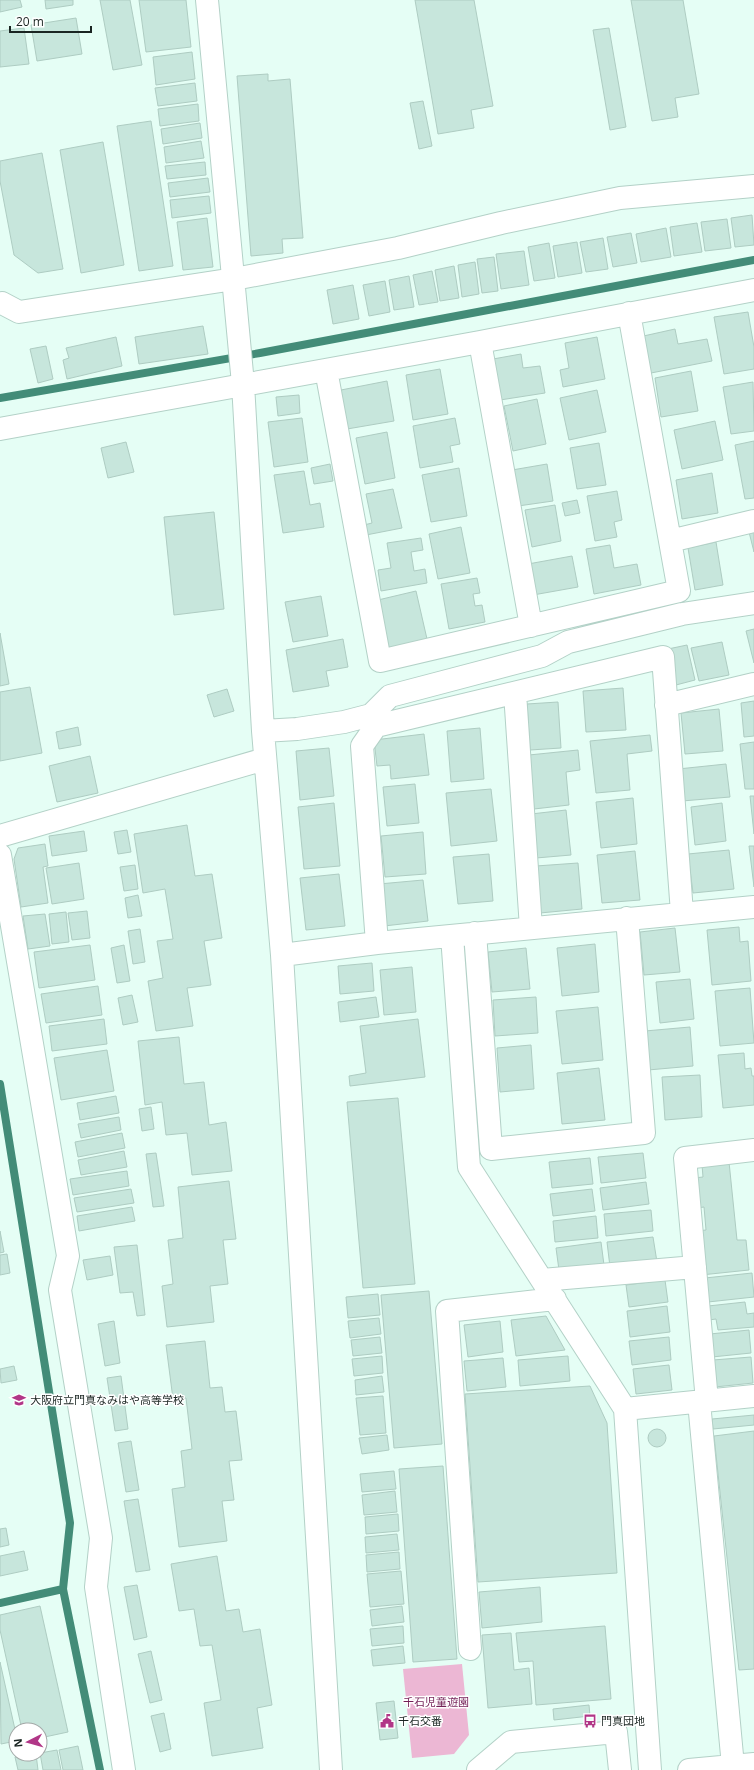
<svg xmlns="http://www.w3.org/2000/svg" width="754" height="1770" viewBox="0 0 754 1770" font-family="'Open Sans','Noto Sans JP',sans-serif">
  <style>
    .green { fill: #ecb7d4 }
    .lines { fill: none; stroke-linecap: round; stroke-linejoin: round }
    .stream { stroke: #438c78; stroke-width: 8 }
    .building { fill: #c7e6dc; stroke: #aeccc2 }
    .minor-casing { stroke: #b3d1c7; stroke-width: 24 }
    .minor { stroke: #fff; stroke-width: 22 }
    .labels { text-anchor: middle; stroke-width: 3; stroke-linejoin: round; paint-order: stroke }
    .poi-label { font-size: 11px; fill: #1a2522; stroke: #fff; text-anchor: start }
    .park-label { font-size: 11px; fill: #731f56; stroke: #fff }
  </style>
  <rect width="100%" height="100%" fill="#e5fef5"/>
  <path class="green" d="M 462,1664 L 469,1735 L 454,1754 L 412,1758 L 403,1669 Z"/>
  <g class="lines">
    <path class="stream" d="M 0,398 L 260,353 L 754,260
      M 0,1084 L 70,1523 L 63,1589 L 100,1770
      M 0,1603 L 63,1589"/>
  </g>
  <path class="building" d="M 0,0 L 20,0 L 22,7 L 0,12 Z
    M 45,0 L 73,0 L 73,5 L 46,9 Z
    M 100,0 L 130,0 L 142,65 L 113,70 Z
    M 139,0 L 186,0 L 191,47 L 146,52 Z
    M 415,0 L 474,0 L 493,106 L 471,110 L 474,128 L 438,134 Z
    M 631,0 L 683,0 L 699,94 L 675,98 L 678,117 L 652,121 Z
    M 76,18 L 82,54 L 37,61 L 31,25 Z
    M 24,28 L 29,64 L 0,67 L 0,31 Z
    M 609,28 L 626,127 L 610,130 L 593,30 Z
    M 192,52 L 195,79 L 156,85 L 153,57 Z
    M 268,74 L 268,81 L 290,79 L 303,238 L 282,239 L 283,253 L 251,256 L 237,76 Z
    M 195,83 L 197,101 L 158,106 L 155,88 Z
    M 423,101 L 432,146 L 419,149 L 410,103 Z
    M 198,104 L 199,121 L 160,126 L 158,109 Z
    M 151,121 L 173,266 L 139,271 L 117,126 Z
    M 200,123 L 202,138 L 163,144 L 161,129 Z
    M 201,141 L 204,158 L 166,163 L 164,147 Z
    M 103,142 L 124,265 L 81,273 L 60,150 Z
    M 42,153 L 63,269 L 38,273 L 14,255 L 0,181 L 0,161 Z
    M 205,162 L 206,175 L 167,179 L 165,166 Z
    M 208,178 L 210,192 L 170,197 L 168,183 Z
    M 209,196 L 211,213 L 172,218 L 170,200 Z
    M 752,215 L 754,245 L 735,247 L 731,218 Z
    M 207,218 L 213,267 L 183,270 L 177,222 Z
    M 727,219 L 731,248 L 705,251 L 701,222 Z
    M 697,223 L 702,252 L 674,256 L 670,227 Z
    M 666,228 L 671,257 L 641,262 L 636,234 Z
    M 631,233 L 637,263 L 613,267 L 607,237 Z
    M 603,238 L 608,269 L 586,272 L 580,242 Z
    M 577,242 L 582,273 L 558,277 L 553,246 Z
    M 549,243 L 555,278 L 534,281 L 528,247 Z
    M 524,251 L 529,285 L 501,289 L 496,254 Z
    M 494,257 L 498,291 L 482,293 L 477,259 Z
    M 475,262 L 479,294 L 462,297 L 458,265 Z
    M 454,266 L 459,298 L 440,301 L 435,270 Z
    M 432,271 L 438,302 L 419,305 L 413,275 Z
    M 409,276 L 414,307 L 394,310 L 389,280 Z
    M 385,281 L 390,312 L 369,316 L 363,285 Z
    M 353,285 L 359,319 L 333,324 L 327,290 Z
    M 748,312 L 754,347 L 754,369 L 724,374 L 714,317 Z
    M 203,326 L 208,354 L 139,364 L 135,337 Z
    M 675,329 L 678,344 L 707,339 L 712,361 L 646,374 L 639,337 Z
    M 116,337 L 122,366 L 67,379 L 63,360 L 69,358 L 66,348 Z
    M 597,337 L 605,379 L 563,387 L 560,370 L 569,368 L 565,343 Z
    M 46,346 L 53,379 L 38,383 L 30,349 Z
    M 521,354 L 523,368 L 540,366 L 545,393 L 500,400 L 493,359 Z
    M 440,369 L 448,414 L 413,420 L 406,375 Z
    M 691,371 L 698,411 L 661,417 L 655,378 Z
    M 387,381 L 394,421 L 347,429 L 341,390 Z
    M 753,382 L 754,431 L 731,434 L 723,387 Z
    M 597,390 L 606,432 L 569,440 L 560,398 Z
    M 299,395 L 300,413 L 278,416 L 276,397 Z
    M 537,399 L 546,444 L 513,451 L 504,406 Z
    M 302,418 L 308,462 L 274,467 L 268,422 Z
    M 455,418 L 460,444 L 450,446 L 453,462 L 420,468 L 413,426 Z
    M 715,421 L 723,460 L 682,469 L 674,430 Z
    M 387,432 L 395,478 L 365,484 L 356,438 Z
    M 754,441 L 754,498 L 745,499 L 735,445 Z
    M 126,442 L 134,472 L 108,478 L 101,448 Z
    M 599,443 L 606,485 L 577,489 L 570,448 Z
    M 330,464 L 333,481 L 314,484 L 311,468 Z
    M 547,464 L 553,501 L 518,506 L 512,470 Z
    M 459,468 L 467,516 L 431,522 L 422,475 Z
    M 304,471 L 310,505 L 320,503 L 324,527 L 283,533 L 274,475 Z
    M 712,473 L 718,513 L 682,519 L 676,480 Z
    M 393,489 L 402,528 L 366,535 L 364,525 L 372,523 L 366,494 Z
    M 617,491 L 622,520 L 614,522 L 617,537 L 595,541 L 587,496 Z
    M 577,500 L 580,513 L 565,516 L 562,503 Z
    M 555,505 L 561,541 L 532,547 L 525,510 Z
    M 214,512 L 224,609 L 174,615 L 164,517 Z
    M 461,527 L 470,573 L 438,579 L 429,534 Z
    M 754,531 L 754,552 L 749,532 Z
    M 421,538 L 423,550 L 411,552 L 414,571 L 425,569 L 427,583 L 381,591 L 378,570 L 391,568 L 387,543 Z
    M 716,542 L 723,585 L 695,590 L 688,548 Z
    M 610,545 L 614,568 L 637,564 L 641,585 L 594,594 L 586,549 Z
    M 572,556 L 578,587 L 533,595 L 528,564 Z
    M 477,578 L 480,593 L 473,594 L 475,606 L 482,605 L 485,622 L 449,629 L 441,584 Z
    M 416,591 L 427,639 L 389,648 L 378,600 Z
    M 321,596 L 328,636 L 293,642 L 285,602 Z
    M 754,629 L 754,663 L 746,631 Z
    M 0,633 L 9,684 L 0,686 Z
    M 343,639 L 348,667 L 326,671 L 329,686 L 293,692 L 286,650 Z
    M 722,642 L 729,675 L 699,681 L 691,648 Z
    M 687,645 L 695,680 L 676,685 L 668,649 Z
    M 30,687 L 42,753 L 0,761 L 0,692 Z
    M 623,688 L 626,730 L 586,732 L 583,691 Z
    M 227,689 L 234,711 L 214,717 L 207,695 Z
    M 754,701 L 754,736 L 744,737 L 741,703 Z
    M 558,702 L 561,748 L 530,750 L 527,704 Z
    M 719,709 L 723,751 L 685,754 L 681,713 Z
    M 78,727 L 81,745 L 59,749 L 56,732 Z
    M 480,728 L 484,779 L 451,782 L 447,731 Z
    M 424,734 L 429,775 L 391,779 L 390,765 L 377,766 L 374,740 Z
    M 650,735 L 652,751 L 627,754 L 630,790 L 596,793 L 590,741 Z
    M 754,742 L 754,789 L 745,789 L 740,744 Z
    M 329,748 L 334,796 L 300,800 L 296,751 Z
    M 578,750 L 580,770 L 566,772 L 569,805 L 534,809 L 529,755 Z
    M 90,756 L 98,793 L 57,802 L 49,766 Z
    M 726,764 L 730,797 L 682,801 L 678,769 Z
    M 415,784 L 419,823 L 387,826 L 383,787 Z
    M 491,789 L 497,841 L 451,846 L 446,793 Z
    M 750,796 L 754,796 L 754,834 Z
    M 633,798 L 637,844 L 601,848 L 596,802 Z
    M 334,803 L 340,866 L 304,869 L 298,807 Z
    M 722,803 L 726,841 L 695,845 L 691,807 Z
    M 566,810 L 571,855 L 536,858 L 531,814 Z
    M 187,825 L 195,876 L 212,874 L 222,938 L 204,941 L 211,985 L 187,988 L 193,1026 L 156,1031 L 148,981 L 163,978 L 157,941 L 173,939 L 165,889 L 143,893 L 134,834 Z
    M 127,830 L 131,852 L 118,854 L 114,832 Z
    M 84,831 L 87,851 L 52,856 L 49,836 Z
    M 423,832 L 426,874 L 385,877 L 381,836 Z
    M 45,844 L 48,866 L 43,867 L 48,903 L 21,907 L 14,859 L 18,848 Z
    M 749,846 L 754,846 L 754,887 Z
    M 729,850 L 734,889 L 693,893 L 688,854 Z
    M 635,851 L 640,900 L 602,903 L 597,855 Z
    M 489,854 L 493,901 L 458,904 L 453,857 Z
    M 79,863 L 84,899 L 52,904 L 46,868 Z
    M 578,863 L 582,909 L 540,913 L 536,866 Z
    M 135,865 L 138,889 L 124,891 L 120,867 Z
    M 339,874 L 345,926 L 306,930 L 300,878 Z
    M 423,880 L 428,921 L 384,926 L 379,884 Z
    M 138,895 L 142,916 L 128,918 L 125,898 Z
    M 87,911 L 90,938 L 72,940 L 68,913 Z
    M 66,912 L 69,942 L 52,944 L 49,914 Z
    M 45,914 L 50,946 L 28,949 L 23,916 Z
    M 739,927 L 740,942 L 748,941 L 751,981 L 712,985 L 707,930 Z
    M 675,928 L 680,972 L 644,975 L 640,932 Z
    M 140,929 L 145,962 L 133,964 L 128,931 Z
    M 595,944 L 599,992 L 562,996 L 557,948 Z
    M 90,945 L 95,980 L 39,988 L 34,952 Z
    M 124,945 L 130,981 L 117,983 L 111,948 Z
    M 526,948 L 530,989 L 492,992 L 488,952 Z
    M 372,963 L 374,991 L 340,994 L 338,966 Z
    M 412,967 L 416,1012 L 384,1015 L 380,970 Z
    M 690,979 L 694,1019 L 660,1023 L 656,982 Z
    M 98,986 L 102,1015 L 46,1023 L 41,994 Z
    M 750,988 L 754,1043 L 720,1046 L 715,991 Z
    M 132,995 L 138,1022 L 123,1025 L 118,998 Z
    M 376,997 L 379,1017 L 340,1022 L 338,1002 Z
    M 536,997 L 538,1033 L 495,1036 L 493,1000 Z
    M 598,1007 L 603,1060 L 562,1064 L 556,1011 Z
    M 104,1019 L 107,1044 L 52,1051 L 49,1026 Z
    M 418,1019 L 425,1077 L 350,1086 L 349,1076 L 366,1073 L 360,1026 Z
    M 690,1027 L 693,1066 L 648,1070 L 645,1031 Z
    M 179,1037 L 184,1084 L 204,1082 L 209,1125 L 226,1122 L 232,1171 L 192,1175 L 187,1133 L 166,1135 L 162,1102 L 145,1105 L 138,1041 Z
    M 531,1045 L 534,1089 L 500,1092 L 497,1048 Z
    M 107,1050 L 114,1091 L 61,1100 L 54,1058 Z
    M 744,1053 L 745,1069 L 751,1068 L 752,1076 L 754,1076 L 754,1105 L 723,1108 L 718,1055 Z
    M 599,1068 L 605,1120 L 562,1124 L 557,1073 Z
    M 700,1075 L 702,1117 L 665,1120 L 662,1077 Z
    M 116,1096 L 119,1113 L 80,1120 L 77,1103 Z
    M 398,1098 L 415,1284 L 363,1288 L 347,1102 Z
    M 151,1107 L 154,1129 L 142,1131 L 139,1109 Z
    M 119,1117 L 121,1130 L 81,1138 L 78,1124 Z
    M 122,1133 L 125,1148 L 78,1157 L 75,1142 Z
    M 124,1151 L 127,1167 L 81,1175 L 78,1160 Z
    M 156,1153 L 164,1206 L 153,1207 L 146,1154 Z
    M 643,1153 L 646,1178 L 601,1183 L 598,1157 Z
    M 590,1158 L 593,1184 L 552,1188 L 549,1162 Z
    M 729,1162 L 737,1240 L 746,1240 L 749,1270 L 701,1275 L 697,1231 L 706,1230 L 704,1207 L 697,1208 L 694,1178 L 703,1177 L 702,1165 Z
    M 127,1171 L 129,1186 L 73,1195 L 70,1179 Z
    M 229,1181 L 236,1239 L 223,1240 L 228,1284 L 210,1286 L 214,1322 L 167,1327 L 162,1286 L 173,1284 L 168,1240 L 183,1238 L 178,1187 Z
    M 646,1182 L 649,1204 L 603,1210 L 600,1188 Z
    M 131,1189 L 134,1203 L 77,1212 L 74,1198 Z
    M 592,1189 L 595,1211 L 553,1216 L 550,1194 Z
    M 132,1207 L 135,1221 L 79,1231 L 77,1216 Z
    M 651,1210 L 653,1231 L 606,1236 L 604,1214 Z
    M 596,1216 L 598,1238 L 555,1242 L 553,1221 Z
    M 0,1231 L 4,1252 L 0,1253 Z
    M 653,1237 L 657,1262 L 610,1267 L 607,1242 Z
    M 601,1242 L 604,1265 L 559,1270 L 556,1248 Z
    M 137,1245 L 145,1315 L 137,1316 L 133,1292 L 120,1293 L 114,1247 Z
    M 7,1254 L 10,1273 L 0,1275 L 0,1255 Z
    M 110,1256 L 113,1275 L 87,1280 L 83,1260 Z
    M 752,1273 L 754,1297 L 708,1302 L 705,1278 Z
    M 665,1280 L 668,1302 L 629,1307 L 626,1285 Z
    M 429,1291 L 442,1444 L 394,1448 L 381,1295 Z
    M 378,1294 L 380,1315 L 348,1318 L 346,1297 Z
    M 745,1302 L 747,1314 L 754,1313 L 754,1327 L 718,1330 L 716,1319 L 709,1320 L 708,1306 Z
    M 667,1306 L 670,1332 L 630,1337 L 627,1311 Z
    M 546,1316 L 565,1350 L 516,1356 L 511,1320 Z
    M 379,1318 L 381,1334 L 350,1338 L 348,1321 Z
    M 114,1321 L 120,1363 L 105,1366 L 98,1324 Z
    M 500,1321 L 503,1352 L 468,1357 L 464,1325 Z
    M 749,1330 L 751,1353 L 712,1357 L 710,1334 Z
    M 380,1337 L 382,1353 L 353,1356 L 351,1340 Z
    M 669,1337 L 671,1360 L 632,1365 L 629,1341 Z
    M 205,1341 L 210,1388 L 222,1387 L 225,1412 L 236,1411 L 242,1460 L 229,1461 L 234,1500 L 222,1501 L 227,1541 L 179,1547 L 172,1489 L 185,1487 L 181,1451 L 192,1449 L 186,1398 L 173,1399 L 166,1345 Z
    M 382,1356 L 383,1373 L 354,1376 L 352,1359 Z
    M 568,1356 L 570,1381 L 520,1386 L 518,1360 Z
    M 751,1357 L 753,1383 L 715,1387 L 713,1360 Z
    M 503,1358 L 506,1387 L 467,1391 L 464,1361 Z
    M 669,1365 L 672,1390 L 636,1394 L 633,1369 Z
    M 14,1366 L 17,1380 L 1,1383 L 0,1369 Z
    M 121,1376 L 128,1429 L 115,1431 L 107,1378 Z
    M 382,1376 L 384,1392 L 356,1395 L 355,1380 Z
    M 590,1386 L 607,1423 L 617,1573 L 478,1582 L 465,1394 Z
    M 383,1396 L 386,1433 L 360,1435 L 356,1398 Z
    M 754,1415 L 754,1425 L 713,1429 L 712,1419 Z
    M648 1438a9 9 0 1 1 18 0a9 9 0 1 1-18 0Z
    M 754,1431 L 754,1669 L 739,1670 L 714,1436 Z
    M 387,1435 L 389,1450 L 362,1454 L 359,1438 Z
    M 131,1441 L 139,1490 L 126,1492 L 118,1443 Z
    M 443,1466 L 457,1659 L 413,1662 L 399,1469 Z
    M 394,1471 L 396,1489 L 362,1492 L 360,1474 Z
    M 395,1491 L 397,1512 L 364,1515 L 362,1495 Z
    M 138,1499 L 150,1570 L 136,1572 L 124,1501 Z
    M 398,1514 L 399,1531 L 366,1534 L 365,1517 Z
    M 6,1528 L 9,1545 L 0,1547 L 0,1529 Z
    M 397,1534 L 399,1550 L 366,1553 L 365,1537 Z
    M 24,1551 L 28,1570 L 0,1576 L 0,1556 Z
    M 399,1552 L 400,1569 L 367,1572 L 366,1555 Z
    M 217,1556 L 226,1611 L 239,1609 L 243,1632 L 260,1629 L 272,1705 L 257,1708 L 263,1748 L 212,1756 L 204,1703 L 221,1700 L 212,1645 L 200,1646 L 194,1609 L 179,1611 L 171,1564 Z
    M 401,1571 L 404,1604 L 370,1607 L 367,1574 Z
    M 137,1585 L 147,1637 L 134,1640 L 124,1587 Z
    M 540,1587 L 542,1622 L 482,1628 L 479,1592 Z
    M 40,1606 L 68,1732 L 40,1738 L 40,1730 L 22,1730 L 0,1630 L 0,1615 Z
    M 402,1606 L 404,1622 L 372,1626 L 370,1610 Z
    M 403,1626 L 404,1643 L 372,1646 L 370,1629 Z
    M 605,1626 L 611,1699 L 536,1705 L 533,1661 L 519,1662 L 516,1633 Z
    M 511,1633 L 514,1670 L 529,1668 L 532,1704 L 488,1708 L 482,1635 Z
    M 403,1646 L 405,1663 L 373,1666 L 371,1650 Z
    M 151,1651 L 162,1700 L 150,1703 L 138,1654 Z
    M 0,1662 L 16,1734 L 16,1741 L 1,1744 Z
    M 394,1701 L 398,1738 L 380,1740 L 376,1703 Z
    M 589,1705 L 590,1716 L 554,1720 L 553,1709 Z
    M 164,1713 L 171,1749 L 160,1752 L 151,1716 Z
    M 78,1746 L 83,1770 L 63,1770 L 59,1750 Z
    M 57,1750 L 61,1770 L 43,1770 L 40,1753 Z
    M 32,1754 L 36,1754 L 38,1770 L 18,1770 L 15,1757 Z"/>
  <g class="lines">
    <g class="minor-casing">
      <path id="minor" d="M 207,0 L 243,384 L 263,731 L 282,955 L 331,1770
        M 2,303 L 19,312 L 234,279 L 398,248 L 501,223 L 620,198 L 754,186
        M 480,342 L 531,626
        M 326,370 L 380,661 L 679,591 L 629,313
        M 0,429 L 480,342 L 754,290
        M 670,541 L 754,521
        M 515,693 L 531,928
        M 666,705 L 754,684
        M 263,731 L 297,729 L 344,722 L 371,715 L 390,696 L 542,656 L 568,642 L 682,614 L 754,603
        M 0,836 L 265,759
        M 0,855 L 68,1256 L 60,1290 L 101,1538 L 96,1587 L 124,1770
        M 475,933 L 491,1149 L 644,1133 L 627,918
        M 452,936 L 469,1167 L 625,1409 L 650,1770
        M 377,943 L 362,746 L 376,726 L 663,657 L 682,913
        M 282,955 L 377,943 L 754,907
        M 542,1280 L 695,1267
        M 707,1401 L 685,1158 L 754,1150
        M 699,1402 L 733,1766
        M 625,1409 L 754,1396
        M 470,1649 L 447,1311 L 555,1299
        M 478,1770 L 511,1742 L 616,1732 L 620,1770
        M 689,1770 L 754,1764"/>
    </g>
    <use href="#minor" class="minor"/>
  </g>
  <defs>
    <g id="school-bare" transform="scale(1.08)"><path d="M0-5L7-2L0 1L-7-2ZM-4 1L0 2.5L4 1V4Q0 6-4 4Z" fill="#b13687" stroke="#fff" stroke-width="2.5" paint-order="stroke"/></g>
    <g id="civic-bare" transform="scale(1.08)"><path d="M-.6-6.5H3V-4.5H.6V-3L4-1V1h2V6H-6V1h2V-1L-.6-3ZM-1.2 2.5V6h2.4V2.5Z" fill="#b13687" stroke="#fff" stroke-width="2.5" paint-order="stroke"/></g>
    <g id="bus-bare" transform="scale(1.08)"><path d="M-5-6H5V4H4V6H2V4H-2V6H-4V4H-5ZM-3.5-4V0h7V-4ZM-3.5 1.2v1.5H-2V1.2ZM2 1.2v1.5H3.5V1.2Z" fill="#b13687" stroke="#fff" stroke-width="2.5" paint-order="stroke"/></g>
  </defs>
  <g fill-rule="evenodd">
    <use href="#school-bare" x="19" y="1400"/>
    <use href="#civic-bare" x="387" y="1721"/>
    <use href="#bus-bare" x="590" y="1721"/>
  </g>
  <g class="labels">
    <g class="poi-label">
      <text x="30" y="1404">大阪府立門真なみはや高等学校</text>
      <text x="398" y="1725">千石交番</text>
      <text x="601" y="1725">門真団地</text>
    </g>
    <g class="park-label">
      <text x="436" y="1706">千石児童遊園</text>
    </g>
  </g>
  <g transform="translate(28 1742) rotate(264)"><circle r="19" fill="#ffffff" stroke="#a3a8a7"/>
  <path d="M0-3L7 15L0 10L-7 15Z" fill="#b13687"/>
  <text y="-6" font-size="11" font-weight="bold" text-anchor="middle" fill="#1a2522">N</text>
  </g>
  <path d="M10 26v6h81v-6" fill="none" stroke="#1a2522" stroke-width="2"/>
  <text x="16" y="26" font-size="12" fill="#1a2522" stroke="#ffffff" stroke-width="3" paint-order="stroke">20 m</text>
</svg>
